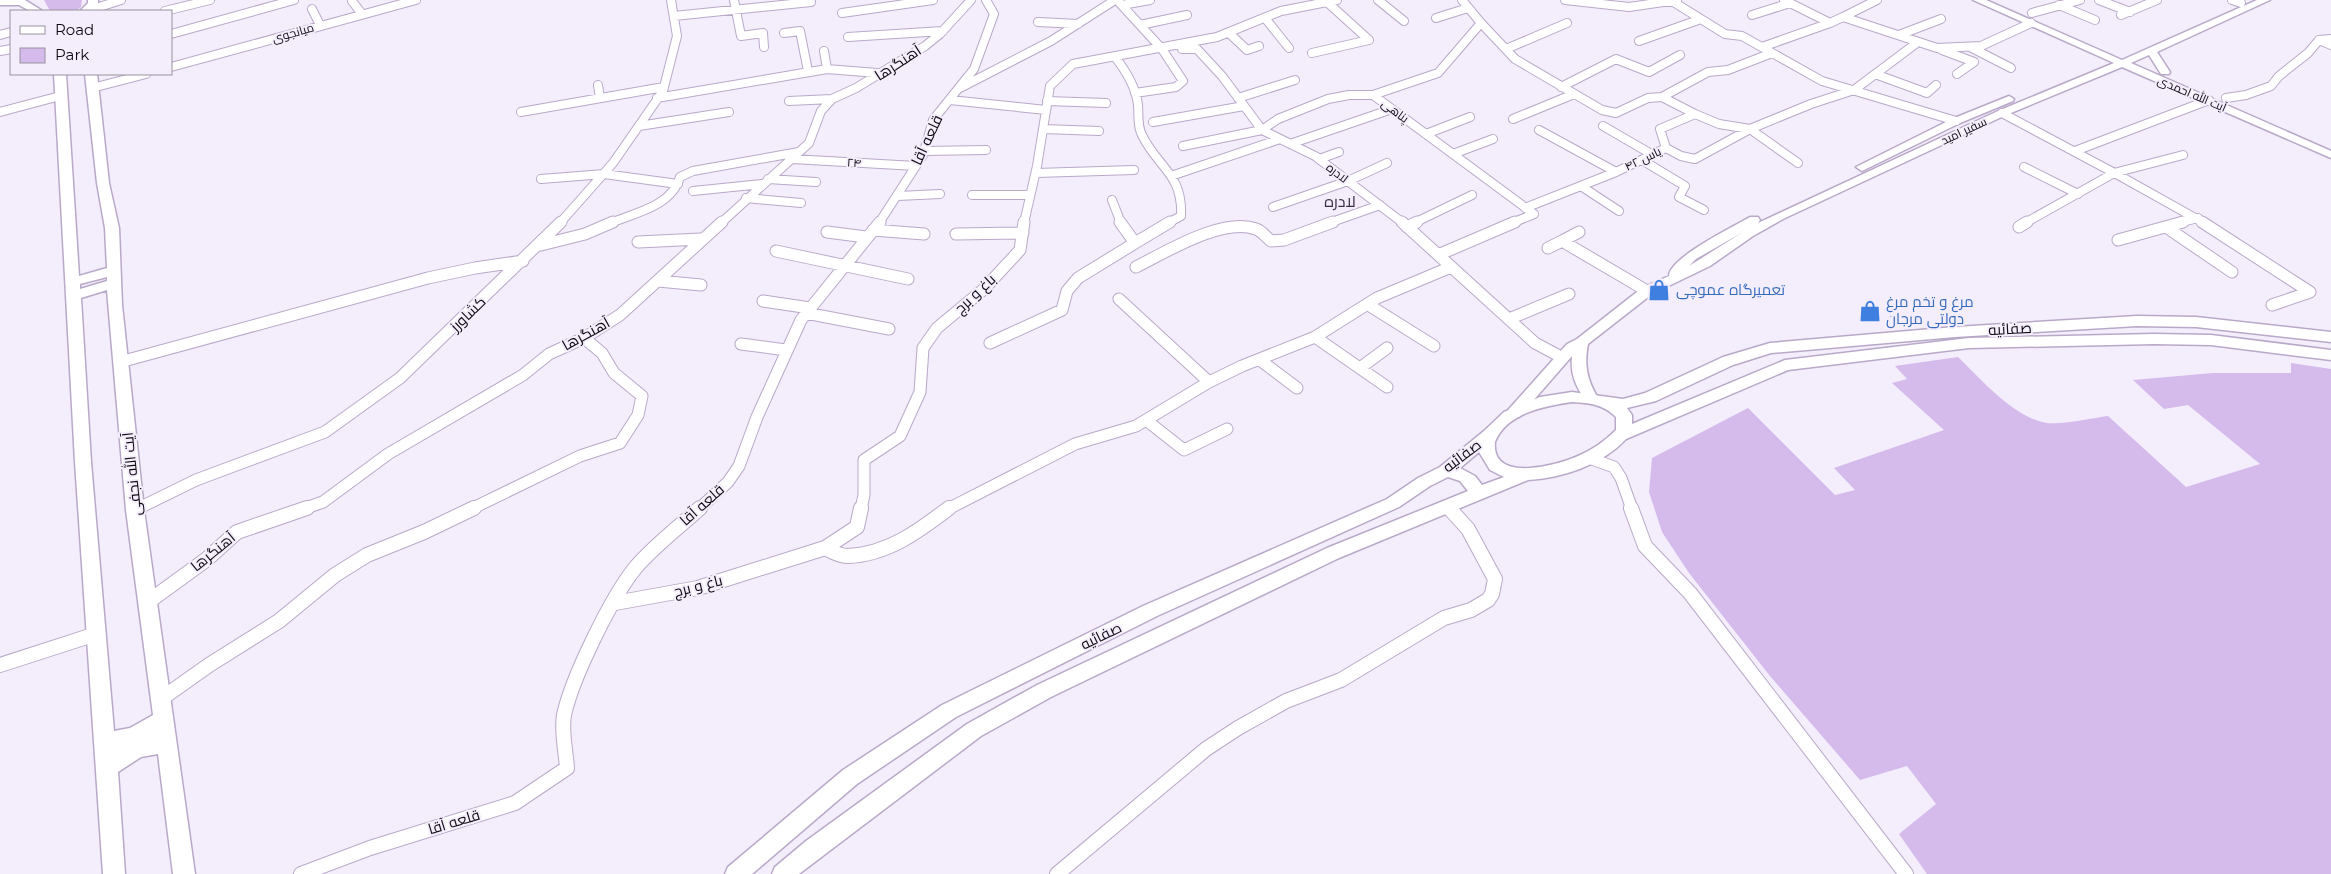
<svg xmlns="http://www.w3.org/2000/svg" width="2331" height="874" viewBox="0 0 2331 874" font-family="Montserrat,Cairo,sans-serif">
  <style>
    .green { fill: #d4bbec }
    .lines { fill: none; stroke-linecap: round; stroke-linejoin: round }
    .minor-far2-casing { stroke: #b9a9c9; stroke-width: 10 }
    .minor-far1-casing { stroke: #b9a9c9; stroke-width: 13 }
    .minor-casing { stroke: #b9a9c9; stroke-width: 16 }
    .tertiary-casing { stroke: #b9a9c9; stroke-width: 3 }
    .secondary-casing { stroke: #b9a9c9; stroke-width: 3 }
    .minor-far2 { stroke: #fff; stroke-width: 8 }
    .minor-far1 { stroke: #fff; stroke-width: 11 }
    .minor { stroke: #fff; stroke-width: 14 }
    .tertiary { fill: #fff; fill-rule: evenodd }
    .secondary { fill: #fff; fill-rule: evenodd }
    .labels { text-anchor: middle; stroke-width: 4; stroke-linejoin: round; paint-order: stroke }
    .far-street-label { font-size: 12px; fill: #0f0914; stroke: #f4edfb }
    .street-label { font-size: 15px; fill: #0f0914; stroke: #f4edfb }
    .shop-label { font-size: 15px; fill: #366cbe; stroke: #f4edfb; text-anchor: start }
    .neighbourhood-label { font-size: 16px; fill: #3b2e48; stroke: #f4edfb }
  </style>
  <rect width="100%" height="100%" fill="#f4edfb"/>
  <path class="green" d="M 44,0 L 82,0 L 81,7 L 76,11 L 50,11 Z
    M 1958,357 C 1981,379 2014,418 2047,423 C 2061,425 2093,418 2108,416 L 2186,487 L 2260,464 L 2188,405 L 2164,409 L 2133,380 L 2213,373 L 2291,373 L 2291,363 L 2331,369 L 2331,874 L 1927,874 L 1899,834 L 1936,804 L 1907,766 L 1860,780 L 1770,676 L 1689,573 L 1662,532 L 1649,492 L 1652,458 L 1748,408 L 1835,495 L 1855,490 L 1834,468 L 1944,430 L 1892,383 L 1907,379 L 1895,366 Z"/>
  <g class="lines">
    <g class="minor-far2-casing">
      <path id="minor-far2" d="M 734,0 L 741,36 L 763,33 L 764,47
        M 1117,0 L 1162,49 L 1183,81 L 1176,87 L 1135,93
        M 1378,0 L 1404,21
        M 1462,0 L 1481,23 L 1438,73 L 1373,95 L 1534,214 L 1512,223
        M 1565,0 L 1629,7 L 1677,0
        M 1784,0 L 1830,23 L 1843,17 L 1937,48 L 1981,46 L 2031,23
        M 2099,0 L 2130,12
        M 2232,0 L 2241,3
        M 352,1 L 362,14
        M 1672,1 L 1725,34 L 1742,36 L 1822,81 L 1956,121
        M 1122,5 L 1150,0
        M 2059,5 L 2095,20
        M 312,9 L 320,25
        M 87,11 L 121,0
        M 165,11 L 210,0
        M 842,13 L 933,0
        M 2032,13 L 2080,0
        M 1752,15 L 1790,3
        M 2121,15 L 2157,0
        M 674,16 L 811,2
        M 1843,17 L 1877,0
        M 1265,18 L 1289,48
        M 1436,18 L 1468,8
        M 1038,22 L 1078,24
        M 1481,23 L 1515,59 L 1602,110 L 1616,113 L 1648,98 L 1662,97 L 1695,114
        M 1140,25 L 1187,15
        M 784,33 L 800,31 L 808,71
        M 1229,33 L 1247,50 L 1259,46
        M 171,34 L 294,0
        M 0,35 L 11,32
        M 1899,35 L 1941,19
        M 848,37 L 943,31
        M 2331,39 L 2319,40 L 2331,45
        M 1639,41 L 1701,19
        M 1762,47 L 1830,23
        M 1970,47 L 2011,68
        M 1182,49 L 1197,49 L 1222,76 L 1262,130 L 1315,156 L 1403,223
        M 1506,49 L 1567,23
        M 1942,50 L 1974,62 L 1957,74
        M 0,51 L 11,49
        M 824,51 L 827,69
        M 1312,53 L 1369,40 L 1327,2
        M 1115,57 C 1126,71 1136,87 1138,105 C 1139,116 1137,126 1142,135 C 1158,168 1183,174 1181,216 L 1168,223
        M 171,67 L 416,0
        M 1875,74 L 1927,93 L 1936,85
        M 598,85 L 600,98
        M 1561,87 L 1616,59 L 1649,72 L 1680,55
        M 92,88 L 146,74
        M 960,88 L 1051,41 L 1115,0
        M 1662,97 L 1708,72 L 1728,70 L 1772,53
        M 657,98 L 827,69 L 877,73
        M 1238,98 L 1295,80
        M 2226,98 L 2246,95 L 2271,86 L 2279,76 L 2308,53 L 2319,40
        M 950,100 L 1046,110
        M 789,101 L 832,99
        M 1047,101 L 1106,103
        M 0,112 L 60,96
        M 521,112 L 664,87
        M 2002,113 L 2120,176 L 2204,223
        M 1513,119 L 1574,94
        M 1153,122 L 1244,106
        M 639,126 L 729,112
        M 1603,126 L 1653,155
        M 1043,129 L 1099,131
        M 1539,130 L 1616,172
        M 1426,134 L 1470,117
        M 1290,144 L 1392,109
        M 1183,146 L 1262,130 L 1278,119 L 1328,99 L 1349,95 L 1373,95
        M 1666,148 L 1681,156 L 1695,159 L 1750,129 L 1798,163
        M 924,151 L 986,150
        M 2075,151 L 2209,100
        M 1453,154 L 1493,139
        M 792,159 L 916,166
        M 1319,159 L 1339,152
        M 1642,160 L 1685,186 L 1679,197 L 1704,210
        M 2024,167 L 2078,194
        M 1036,173 L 1134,170
        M 1171,176 L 1280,139
        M 541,179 L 604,174 L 678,184
        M 768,179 L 816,182
        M 1581,186 L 1619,211
        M 693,191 L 762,184
        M 972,195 L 1030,195
        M 898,196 L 940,194
        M 746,198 L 801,203
        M 1112,200 L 1121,223
        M 1273,207 L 1348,181 L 1387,163
        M 1525,208 L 1616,172 L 1666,148 L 1660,129 L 1695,114 L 1719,124 L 1750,129 L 1811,104 L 1854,90 L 1918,42
        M 560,223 L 613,163 L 663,91 L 677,36 L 671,0
        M 610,223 C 635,213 672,206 680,177 L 693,171 L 799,152
        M 721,223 L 809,143 L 821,111 L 832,99 L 856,88 L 925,46 L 940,34 L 971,0
        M 879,223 L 923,155 L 933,120 L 974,69 L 994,14 L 986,0
        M 1024,223 L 1037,166 L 1050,86 L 1073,64 L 1217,37 L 1281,11 L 1337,0
        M 1329,223 L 1380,205
        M 1414,223 L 1472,195
        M 2025,223 L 2114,173 L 2183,155
        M 2178,223 L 2198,218"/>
    </g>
    <g class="minor-far1-casing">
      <path id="minor-far1" d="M 1120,222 L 1135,243 L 1170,222
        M 1402,222 L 1535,343 L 1563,358
        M 2202,222 L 2310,292 L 2272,305
        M 1407,227 L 1417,222
        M 2019,227 L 2027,222
        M 2166,227 L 2232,272
        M 873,230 L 924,234
        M 827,232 L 866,237
        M 1579,232 L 1562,241 L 1647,291
        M 956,234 L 1023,233
        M 2118,240 L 2183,222
        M 638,242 L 701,239
        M 541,245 L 585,234 L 613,222
        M 1548,248 L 1562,241
        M 776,251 L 908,279
        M 1438,255 L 1515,222
        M 1136,267 C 1166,252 1222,217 1256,229 C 1262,231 1266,237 1271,241 L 1284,240 L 1333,222
        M 658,281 L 701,285
        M 1119,299 L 1209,382
        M 763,301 L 810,308
        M 1367,304 L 1434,346
        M 806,313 L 889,329
        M 1509,319 L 1569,294
        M 1315,337 L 1387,387
        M 990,343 L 1062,310 L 1067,291 L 1078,278 L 1135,243
        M 741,344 L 786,350
        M 1260,360 L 1297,388
        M 120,362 L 428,278 L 475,268 L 523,261
        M 1360,368 L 1387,348
        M 1146,420 L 1184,450 L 1227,429
        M 1589,458 L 1614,467 L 1621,478 L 1632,509
        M 1448,506 L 1451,509
        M 137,509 L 196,480 L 325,432 L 400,378 L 561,222
        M 303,509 L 323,502 L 388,454 L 523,375 L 549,354 L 584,338 L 620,315 L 722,222
        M 471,509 L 580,456 L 620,443 L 638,415 L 642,396 L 614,373 L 602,353 L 584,338
        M 699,509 L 728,482 L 739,466 L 757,417 L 801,320 L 880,222
        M 861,509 L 864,495 L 864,460 L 900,436 L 920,392 L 923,348 L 937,328 L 984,289 L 1020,250 L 1024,222
        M 948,509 L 1075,444 L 1136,426 L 1209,382 L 1242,366 L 1315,337 L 1377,298 L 1451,267"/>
    </g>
    <g class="minor-casing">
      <path id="minor" d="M 1631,508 L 1645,546 L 1690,593 L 1906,874
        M 135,510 L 140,508
        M 825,548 C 831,551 840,556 847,556 C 887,555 919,531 949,508
        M 148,602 L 207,559 L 237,532 L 307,508
        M 615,603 L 698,588 L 825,548 L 857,527 L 861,508
        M 0,665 L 96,634
        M 161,699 L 209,665 L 279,621 L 335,575 L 367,555 L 424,532 L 474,508
        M 301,874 L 370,848 L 515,803 L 567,768 C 566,752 561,731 564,715 C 572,678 612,596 636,567 C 654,546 679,527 700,508
        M 1057,874 L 1206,749 L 1238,728 L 1286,701 L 1341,680 L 1444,618 L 1471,610 L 1488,600 L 1492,594 L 1495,579 L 1468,529 L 1449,508"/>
    </g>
    <g class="tertiary-casing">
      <path id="tertiary" d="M 1973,0 L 1986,0 L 2122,60 L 2257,0 L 2270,0 L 2157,52 L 2170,72 L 2169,74 L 2161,74 L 2149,55 L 2131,63 L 2331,151 L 2331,158 L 2122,67 L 2006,115 L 1783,219 L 1753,236 L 1710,266 L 1652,294 L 1588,344 C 1584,365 1587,380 1598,398 L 1596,401 L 1586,401 C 1576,387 1570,374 1572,356 L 1519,417 L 1509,417 L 1507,413 L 1509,409 L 1567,344 L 1577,339 L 1642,288 L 1669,276 C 1669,258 1733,227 1750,217 L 1758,217 L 1760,220 L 1758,223 L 1998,111 L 2114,63 ZM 1743,232 L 1689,266 L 1696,259 Z
        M 2009,96 L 2014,99 L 2013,101 L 1960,123 L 1866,169 L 1862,171 L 1856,167 L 1952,119 Z"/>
    </g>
    <g class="secondary-casing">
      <path id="secondary" d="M 0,0 L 25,0 L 41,10 L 30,11 L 19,5 L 0,5 Z
        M 88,0 L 98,0 L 98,4 L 91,11 L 80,11 L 88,3 Z
        M 54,74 L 66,74 L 79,276 L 107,268 L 105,228 L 97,183 L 85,74 L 97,74 L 109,183 L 119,228 L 122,305 L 144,510 L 195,874 L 173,874 L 158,754 L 141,757 L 118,772 L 125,874 L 103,874 L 75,462 ZM 107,277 L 107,281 L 80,289 L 80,284 ZM 107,290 L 126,510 L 153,715 L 130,728 L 114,731 L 91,462 L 81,298 Z
        M 2137,316 L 2196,317 L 2331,332 L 2331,342 L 2196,327 L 2137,326 L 1955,337 L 1771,353 L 1733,365 L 1656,401 L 1627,408 L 1632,415 L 1632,424 L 1785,360 L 1969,338 L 2154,334 L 2211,335 L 2331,350 L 2331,360 L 2211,345 L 2154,344 L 1969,348 L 1788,370 L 1626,439 C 1602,465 1562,478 1528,480 L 1339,558 L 1051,697 L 981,736 L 799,874 L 772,874 L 775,867 L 806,841 L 967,724 L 1037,685 L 1327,548 L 1468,491 L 1460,481 L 1448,477 L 1430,486 L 1399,507 L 1157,616 L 956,717 L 857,784 L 752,874 L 725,874 L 728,867 L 843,770 L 942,705 L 1143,606 L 1387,499 L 1418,478 L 1440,467 L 1484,431 L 1504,412 L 1540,397 L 1572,392 L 1623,399 L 1645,393 L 1723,357 L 1770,343 L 1955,327 ZM 1572,402 C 1589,403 1603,404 1616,417 L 1616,430 C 1605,441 1592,450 1578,456 C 1558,465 1491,484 1495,442 C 1506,413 1545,406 1572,402 ZM 1479,452 L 1490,470 L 1504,477 L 1482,485 L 1475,476 L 1460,468 Z"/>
    </g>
    <use href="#minor-far2" class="minor-far2"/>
    <use href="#minor-far1" class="minor-far1"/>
    <use href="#minor" class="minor"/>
    <use href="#tertiary" class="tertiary"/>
    <use href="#secondary" class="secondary"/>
  </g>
  <defs>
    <g id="shop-bare" transform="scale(1.725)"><path d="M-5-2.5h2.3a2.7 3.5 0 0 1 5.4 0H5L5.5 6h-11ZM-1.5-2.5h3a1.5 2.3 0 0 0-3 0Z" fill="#3f7fe0" stroke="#f4edfb" stroke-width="2.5" paint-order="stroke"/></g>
  </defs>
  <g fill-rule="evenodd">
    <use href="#shop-bare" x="1659" y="290"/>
    <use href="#shop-bare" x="1870" y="311"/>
  </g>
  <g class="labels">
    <g class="far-street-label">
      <text transform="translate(293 33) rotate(-16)" y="4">میانجوی</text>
      <text transform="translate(2192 94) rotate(23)" y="4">آیت الله احمدی</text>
      <text transform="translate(1395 111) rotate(37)" y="4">پناهی</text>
      <text transform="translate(1964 131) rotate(-25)" y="4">سفیر امید</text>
      <text transform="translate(1643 159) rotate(-26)" y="4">یاس ۴۲</text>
      <text transform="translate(854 163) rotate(3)" y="4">۲۴</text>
      <text transform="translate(1337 173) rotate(37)" y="4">لادره</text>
    </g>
    <g class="street-label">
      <text transform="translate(898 63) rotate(-33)" y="5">آهنگرها</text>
      <text transform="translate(927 140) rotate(-65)" y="5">قلعه آقا</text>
      <text transform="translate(975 294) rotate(-43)" y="5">باغ و برج</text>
      <text transform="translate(468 314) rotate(-44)" y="5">کشاورز</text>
      <text transform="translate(2010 329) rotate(-3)" y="5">صفائیه</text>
      <text transform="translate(586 334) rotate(-29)" y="5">آهنگرها</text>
      <text transform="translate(1462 456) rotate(-37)" y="5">صفائیه</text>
      <text transform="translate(132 474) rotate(-96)" y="5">آیت الله نجفی</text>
      <text transform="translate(702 505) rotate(-42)" y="5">قلعه آقا</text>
      <text transform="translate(213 552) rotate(-39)" y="5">آهنگرها</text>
      <text transform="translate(698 586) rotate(-14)" y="5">باغ و برج</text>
      <text transform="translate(1101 636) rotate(-26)" y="5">صفائیه</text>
      <text transform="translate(454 822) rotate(-17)" y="5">قلعه آقا</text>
    </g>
    <g class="shop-label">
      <text x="1676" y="295">تعمیرگاه عموچی</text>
      <text x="1886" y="307">مرغ و تخم مرغ<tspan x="1886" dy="17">دولتی مرجان</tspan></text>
    </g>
    <g class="neighbourhood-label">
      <text x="1340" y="207">لادره</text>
    </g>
  </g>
  <rect x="10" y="10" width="162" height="65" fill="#f4edfb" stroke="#98929f"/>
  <rect x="20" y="26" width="25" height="8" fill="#ffffff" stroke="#98929f"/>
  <text x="55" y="35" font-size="15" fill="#0f0914">Road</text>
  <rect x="20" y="48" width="25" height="15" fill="#d4bbec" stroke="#98929f"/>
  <text x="55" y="60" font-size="15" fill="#0f0914">Park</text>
</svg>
